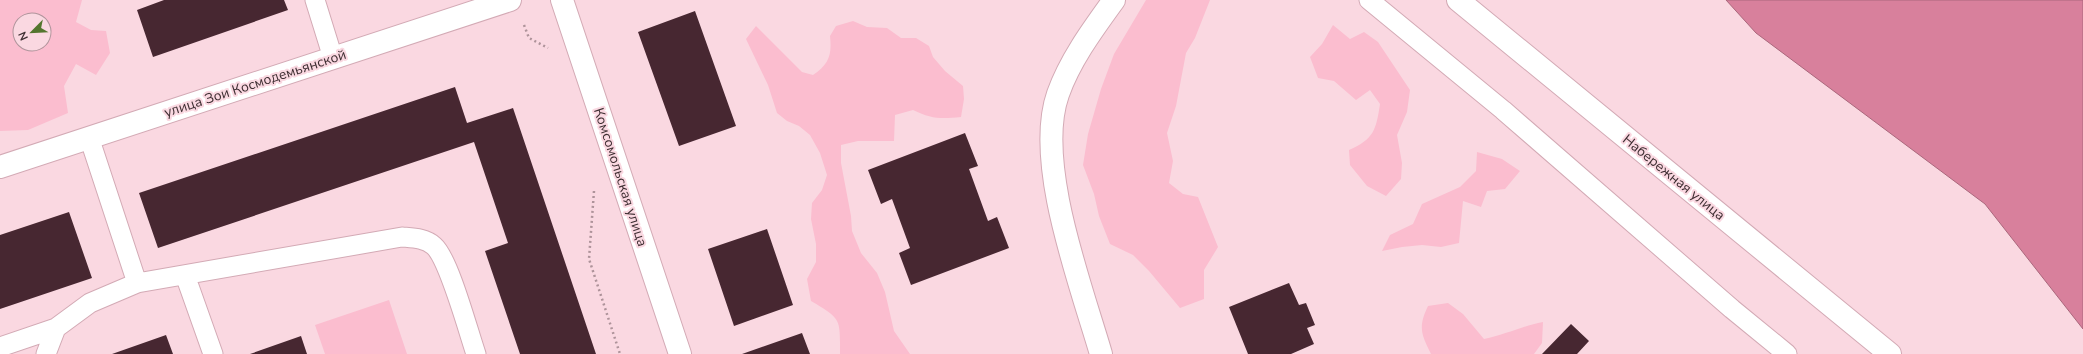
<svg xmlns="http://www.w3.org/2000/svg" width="2083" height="354" viewBox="0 0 2083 354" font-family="'Nunito Sans',sans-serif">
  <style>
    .green { fill: #fbbdcf; fill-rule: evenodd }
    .water { fill: #d8809c; stroke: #aa677c }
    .building { fill: #472731 }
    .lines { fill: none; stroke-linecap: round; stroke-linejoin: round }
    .lane-casing { stroke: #d3aab5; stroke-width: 21 }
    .street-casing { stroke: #d3aab5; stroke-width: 24 }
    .secondary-casing { stroke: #d3aab5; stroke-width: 24 }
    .path { stroke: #ae939a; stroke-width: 2.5; stroke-dasharray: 2 3; stroke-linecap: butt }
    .lane { stroke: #fff; stroke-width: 19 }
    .street { stroke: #fff; stroke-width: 22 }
    .secondary { stroke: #fff; stroke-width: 22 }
    .labels { text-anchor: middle; stroke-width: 4; stroke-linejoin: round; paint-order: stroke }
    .street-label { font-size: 14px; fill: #3e2e32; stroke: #fad8e1 }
  </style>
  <rect width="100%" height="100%" fill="#fad8e1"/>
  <path class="green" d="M 0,0 L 82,0 L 76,22 L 91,30 L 106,31 L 110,53 L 96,75 L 76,64 L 64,86 L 68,113 L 28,130 L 0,131 ZM 20,20 L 44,20 L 44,44 L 20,44 Z
    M 1146,0 L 1210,0 L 1195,38 L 1186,53 L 1176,106 L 1167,133 L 1173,161 L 1169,183 L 1183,194 L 1198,197 L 1218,247 L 1204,270 L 1204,299 L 1180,308 L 1149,271 L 1133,255 L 1110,244 L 1099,216 L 1094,194 L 1083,165 L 1088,134 L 1101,89 L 1114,54 Z
    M 853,21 L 867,27 L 887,28 L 901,38 L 916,38 L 929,46 L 933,57 L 945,71 L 963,86 L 964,99 L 961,117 C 941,119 931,119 913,110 L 895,115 L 894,141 L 858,141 L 841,145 L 841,163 L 851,216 L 852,231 L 861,253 L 877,273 L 885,292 L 894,331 L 910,354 L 840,354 C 840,319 842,319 811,301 L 807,279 L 816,262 L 816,244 L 811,219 L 812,203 L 822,190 L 827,175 L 820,153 L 810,135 L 799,126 L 787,121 L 777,113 L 768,85 L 746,39 L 756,26 L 802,72 L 813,75 C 829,64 832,55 830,36 L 836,26 Z
    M 1333,25 L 1350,39 L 1364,32 L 1378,42 L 1410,90 L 1407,112 L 1397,135 L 1402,163 L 1401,179 L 1386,196 L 1367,186 L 1350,165 L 1349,150 C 1374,139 1376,130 1380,104 L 1370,90 L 1356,100 L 1334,81 L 1318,78 L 1310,57 L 1322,44 Z
    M 1477,152 L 1502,159 L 1520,171 L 1505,189 L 1487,191 L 1481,207 L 1463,201 L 1459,243 L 1441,247 L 1422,245 L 1402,247 L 1382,251 L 1390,235 L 1413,224 L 1422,204 L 1460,187 L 1476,171 Z
    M 389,300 L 407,354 L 325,354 L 315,325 Z
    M 1448,303 L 1463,314 L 1484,339 C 1505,335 1522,326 1543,322 L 1542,343 L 1534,354 L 1431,354 C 1421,334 1418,327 1428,306 Z"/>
  <path class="water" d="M 1726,0 L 2083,0 L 2083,329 L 1985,204 L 1756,33 Z"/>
  <path class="building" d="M 164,0 L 284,0 L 288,10 L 153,57 L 137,10 Z
    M 695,11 L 736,126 L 679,146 L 638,32 Z
    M 455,87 L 467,123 L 513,108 L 596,354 L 520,354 L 485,251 L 508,243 L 474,142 L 158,248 L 139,193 Z
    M 965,133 L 978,166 L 969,169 L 988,221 L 997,217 L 1009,248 L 911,285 L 899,253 L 910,248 L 892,199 L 881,204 L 868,170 Z
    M 69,212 L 92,278 L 0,309 L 0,235 Z
    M 767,229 L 793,305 L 734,326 L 708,249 Z
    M 1289,283 L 1299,305 L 1306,303 L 1315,325 L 1307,328 L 1314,344 L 1291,354 L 1248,354 L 1229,307 Z
    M 1571,324 L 1589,341 L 1577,354 L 1542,354 Z
    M 802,333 L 810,354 L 742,354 Z
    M 166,335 L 173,354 L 112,354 Z
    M 301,336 L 307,354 L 250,354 Z"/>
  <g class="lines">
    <g class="lane-casing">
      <path id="lane" d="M 315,0 L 333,58
        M 1369,0 L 1503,110 L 1732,309 L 1787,354
        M 89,137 L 137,283
        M 185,275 L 213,354
        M 56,328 L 90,303 L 137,283 L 402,237 C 413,238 425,238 434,246 C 449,259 468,331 476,354
        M 0,347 L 56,328 L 46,354"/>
    </g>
    <g class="street-casing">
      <path id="street" d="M 1458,0 L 1890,354
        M 1101,354 C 1081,285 1034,162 1058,94 C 1070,60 1093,29 1114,0"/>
    </g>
    <g class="secondary-casing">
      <path id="secondary" d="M 562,0 L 680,354
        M 0,167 L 510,0"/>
    </g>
    <path class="path" d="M 524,25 L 529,38 L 548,48
      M 594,191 L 589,259 L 620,354"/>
    <use href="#lane" class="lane"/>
    <use href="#street" class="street"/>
    <use href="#secondary" class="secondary"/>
  </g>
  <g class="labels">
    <g class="street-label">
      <text transform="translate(255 83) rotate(-18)" y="5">улица Зои Космодемьянской</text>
      <text transform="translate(621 177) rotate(72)" y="5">Комсомольская улица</text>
      <text transform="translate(1674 177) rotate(39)" y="5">Набережная улица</text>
    </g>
  </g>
  <g transform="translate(32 32) rotate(246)"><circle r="19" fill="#fad8e1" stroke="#af949b"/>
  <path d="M0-3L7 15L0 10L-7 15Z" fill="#53762e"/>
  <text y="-6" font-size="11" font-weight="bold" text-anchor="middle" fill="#3e2e32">N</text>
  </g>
</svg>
